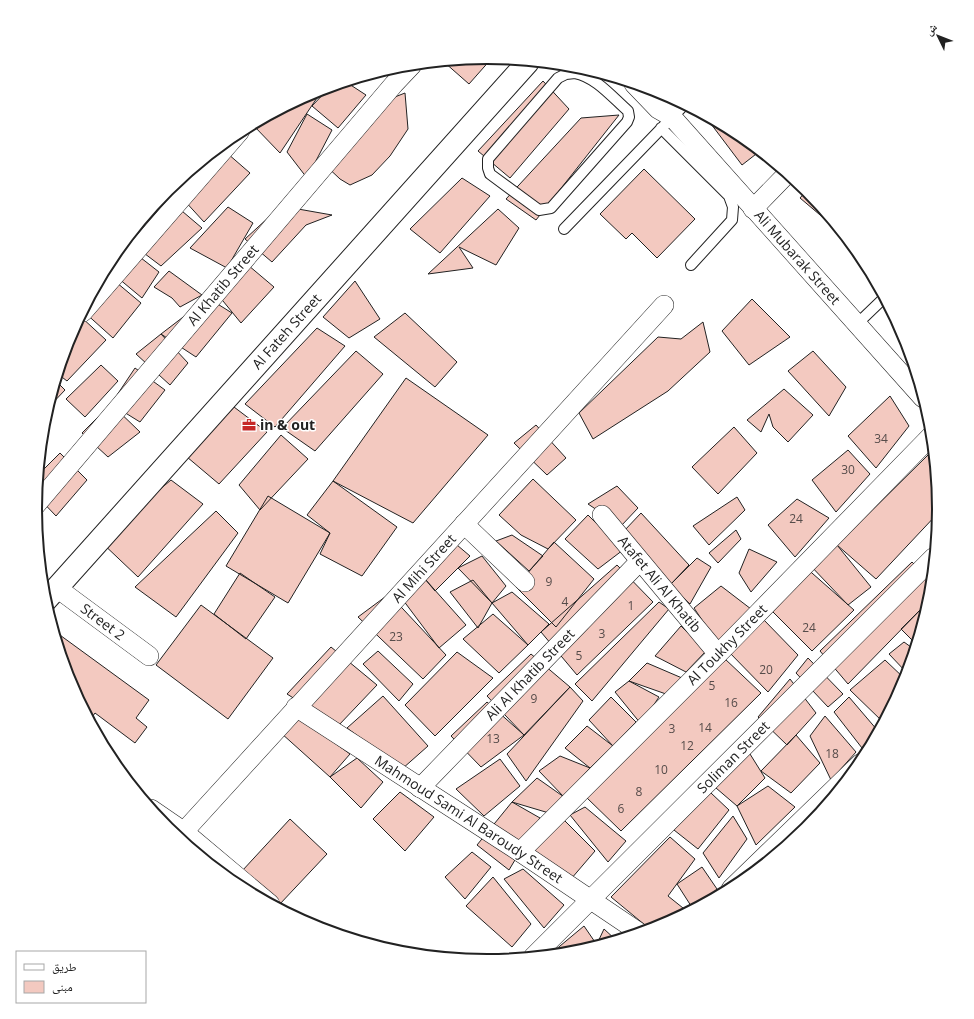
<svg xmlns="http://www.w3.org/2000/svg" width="974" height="1019" viewBox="0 0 974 1019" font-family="'Open Sans','Noto Naskh Arabic',sans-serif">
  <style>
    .building { fill: #f3c9c0; stroke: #222 }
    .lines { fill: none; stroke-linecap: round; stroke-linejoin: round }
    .lane-casing { stroke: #222; stroke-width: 12 }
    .street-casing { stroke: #222; stroke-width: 20 }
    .secondary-casing { stroke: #222; stroke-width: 24 }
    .lane { stroke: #fff; stroke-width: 10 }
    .street { stroke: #fff; stroke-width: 19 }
    .secondary { stroke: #fff; stroke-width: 22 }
    .labels { text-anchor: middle; stroke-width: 3; stroke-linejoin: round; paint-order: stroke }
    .number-label { font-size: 12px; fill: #564c4a }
    .street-label { font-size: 14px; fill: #222; stroke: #fff }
    .poi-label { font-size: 14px; font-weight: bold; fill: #222; stroke: #fff; text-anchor: start }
    .rim { fill: none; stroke: #222; stroke-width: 2 }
  </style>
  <rect width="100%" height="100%" fill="#fff"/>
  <path class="building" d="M 487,58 L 492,58 L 469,84 L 444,62 Z
    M 543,81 L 569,109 L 510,178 L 478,151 Z
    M 346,82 L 366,95 L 338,128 L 312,106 L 330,87 Z
    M 323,89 L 280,153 L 253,125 L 314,92 Z
    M 405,93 L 408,129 L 390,156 L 372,175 L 350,185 L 340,179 L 323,163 L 359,111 Z
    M 307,114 L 332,130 L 307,178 L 287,152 Z
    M 619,115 L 536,220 L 506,199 L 581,118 Z
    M 705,116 L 738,134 L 760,151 L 742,165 Z
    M 220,147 L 250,173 L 204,222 L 172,187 Z
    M 644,169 L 695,219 L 657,258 L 632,233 L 626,239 L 600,214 Z
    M 462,178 L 490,196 L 440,253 L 410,229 Z
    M 807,190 L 829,217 L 826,220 L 800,198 Z
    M 169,200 L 202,228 L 161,266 L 128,241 Z
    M 281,206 L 332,215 L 306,225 L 272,262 L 245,239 Z
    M 228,207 L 253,223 L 227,268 L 190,248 Z
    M 498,209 L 519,228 L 496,265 L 459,247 L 473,268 L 428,274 Z
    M 127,247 L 159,272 L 142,298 L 106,268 Z
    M 242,260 L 274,287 L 241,323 L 214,290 Z
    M 169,271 L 202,295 L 180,307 L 172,298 L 154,287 Z
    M 104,272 L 141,303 L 113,338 L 83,311 Z
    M 355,281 L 380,319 L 349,338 L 323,317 Z
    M 208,298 L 232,313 L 196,357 L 161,334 Z
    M 752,299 L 790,337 L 749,365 L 722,331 Z
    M 405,313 L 457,362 L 435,387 L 374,337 Z
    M 80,316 L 106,340 L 67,381 L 58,374 L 69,336 Z
    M 703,322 L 710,352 L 668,391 L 593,439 L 579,413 L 658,337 L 681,339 Z
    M 317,328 L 345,346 L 275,427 L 245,404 Z
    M 161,334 L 188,363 L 170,385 L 136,354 Z
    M 356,351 L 383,374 L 315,451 L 282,428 Z
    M 813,351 L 846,387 L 829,416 L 788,371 Z
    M 101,365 L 118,381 L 85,417 L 66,399 Z
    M 135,368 L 165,390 L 140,422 L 111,404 Z
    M 406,378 L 488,435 L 413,523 L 333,481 Z
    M 56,381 L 65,390 L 47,409 Z
    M 784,389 L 813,415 L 788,442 L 773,427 L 769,414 L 761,432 L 747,420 Z
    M 890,396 L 909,426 L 876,468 L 848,436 Z
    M 111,404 L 140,432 L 108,457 L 82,433 Z
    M 234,407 L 267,432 L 219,484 L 187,457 Z
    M 536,425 L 566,458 L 547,475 L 514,443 Z
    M 734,427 L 757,453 L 718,494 L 692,467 Z
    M 281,435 L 308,459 L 260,510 L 239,485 Z
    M 848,450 L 870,474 L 836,512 L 812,480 Z
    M 60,453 L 87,480 L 56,516 L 36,495 L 38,475 Z
    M 928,455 L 934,462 L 939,512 L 876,579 L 837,545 Z
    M 533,479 L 576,520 L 548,549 L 521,535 L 499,515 Z
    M 171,480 L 203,504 L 138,577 L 99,540 Z
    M 333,481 L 397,527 L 362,576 L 320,554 L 330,533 L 307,515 Z
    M 617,486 L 638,508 L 621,526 L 588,504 Z
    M 268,496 L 330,533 L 288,603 L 226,566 Z
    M 737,497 L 745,510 L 709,545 L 693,526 Z
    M 797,499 L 829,518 L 795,557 L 768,525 Z
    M 216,511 L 238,533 L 176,617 L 135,587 Z
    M 641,513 L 689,565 L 670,585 L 624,531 Z
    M 588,515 L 623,550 L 598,569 L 565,539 Z
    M 736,530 L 741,539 L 718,563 L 709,553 Z
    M 512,535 L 543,556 L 529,571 L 496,541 Z
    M 554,542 L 594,579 L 556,627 L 516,587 Z
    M 457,545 L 470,556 L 435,591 L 425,579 Z
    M 837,545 L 871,587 L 848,605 L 808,563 Z
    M 749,549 L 777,562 L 751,592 L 739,573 Z
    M 482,556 L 506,586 L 492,603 L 458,568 Z
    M 697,558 L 711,567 L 690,604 L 670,585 Z
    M 912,562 L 932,582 L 930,600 L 848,684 L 820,651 Z
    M 617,565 L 653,602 L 577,675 L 541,632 Z
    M 804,566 L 854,610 L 812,651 L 771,610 Z
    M 240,573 L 275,597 L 246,639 L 214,614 Z
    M 425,579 L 466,625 L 439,648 L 400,596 Z
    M 473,580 L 492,603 L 478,628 L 450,592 Z
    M 721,586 L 751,609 L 718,644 L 694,608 Z
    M 512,592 L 549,624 L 528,645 L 492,603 Z
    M 389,594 L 446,655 L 423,679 L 358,617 Z
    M 930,600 L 916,644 L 901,629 Z
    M 659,602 L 669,609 L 592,701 L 575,684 Z
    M 201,605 L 273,658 L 228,719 L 156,665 Z
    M 493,614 L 528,645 L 499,673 L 463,639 Z
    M 763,619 L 798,655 L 768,692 L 727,650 Z
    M 681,626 L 706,651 L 686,672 L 655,656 Z
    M 53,630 L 149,700 L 136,718 L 147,727 L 135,743 L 95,713 L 90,720 L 69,682 Z
    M 904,642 L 915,650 L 907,673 L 889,654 Z
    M 331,647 L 377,685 L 338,726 L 287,694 Z
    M 378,651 L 413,684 L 399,701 L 363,664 Z
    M 457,652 L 493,678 L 435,736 L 405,705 Z
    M 531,654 L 570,687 L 524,735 L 487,696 Z
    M 724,658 L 761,693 L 621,831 L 586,797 Z
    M 808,658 L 843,694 L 828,707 L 796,673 Z
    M 885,660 L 905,679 L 883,722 L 850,690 Z
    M 647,663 L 682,678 L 666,694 L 629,681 Z
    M 790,679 L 816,713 L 787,745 L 758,717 Z
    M 629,681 L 659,697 L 641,724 L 615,692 Z
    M 570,687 L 583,701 L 526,781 L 507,754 Z
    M 383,696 L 428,746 L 402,769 L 347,728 Z
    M 611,697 L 636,722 L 613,746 L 589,720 Z
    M 849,697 L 878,731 L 862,748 L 834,712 Z
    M 487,702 L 524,735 L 481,767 L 451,736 Z
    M 825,716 L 856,752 L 831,780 L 810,736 Z
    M 299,717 L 350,754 L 330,777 L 281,733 Z
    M 587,726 L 613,746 L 590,768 L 565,748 Z
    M 796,735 L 820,763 L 791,793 L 761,771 Z
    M 750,754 L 765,778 L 737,806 L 716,788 Z
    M 560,756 L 590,768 L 564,797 L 539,771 Z
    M 357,758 L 383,782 L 361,808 L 330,777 Z
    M 500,759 L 520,786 L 484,816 L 456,789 Z
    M 537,778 L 564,797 L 549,813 L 512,802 Z
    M 768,786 L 795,807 L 756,845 L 737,806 Z
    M 400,792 L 434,817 L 405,851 L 373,819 Z
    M 711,793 L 729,810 L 698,849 L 674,830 Z
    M 512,802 L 540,818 L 509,870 L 477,845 Z
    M 585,807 L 626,841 L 608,862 L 570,815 Z
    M 733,816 L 747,839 L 719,878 L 703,853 Z
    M 561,817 L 595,851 L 571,879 L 527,851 Z
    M 290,819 L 327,854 L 279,905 L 242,871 Z
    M 670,837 L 695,859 L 668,896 L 688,912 L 660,927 L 651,930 L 611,897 Z
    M 472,852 L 491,867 L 465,899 L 445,877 Z
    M 702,867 L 717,889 L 699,906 L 693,909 L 677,884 Z
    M 523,869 L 564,905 L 544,928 L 504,879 Z
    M 493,877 L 531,924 L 512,947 L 466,906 Z
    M 584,926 L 597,945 L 595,947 L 575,953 L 548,956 Z
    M 604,929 L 616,940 L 596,946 Z"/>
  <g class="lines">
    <g class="lane-casing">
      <path id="lane" d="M 575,73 C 596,77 612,97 628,111 L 629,117 L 627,122 L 551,208 L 539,210 L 490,174 L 488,168 L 488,159 L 558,78 L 566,74 Z
        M 661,128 L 729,196 L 733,207 L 732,220 L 691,265
        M 564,229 L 684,105
        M 857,324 L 884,298"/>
    </g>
    <g class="street-casing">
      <g id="street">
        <path id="s1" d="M 634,84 L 658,109 L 672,117 L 923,398"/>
        <path d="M 661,92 L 668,102 L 672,117"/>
        <path d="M 753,209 L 787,174"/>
        <path d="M 83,312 L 240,131"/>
        <path id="s2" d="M 35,506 L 394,84 L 412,65"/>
        <path id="s3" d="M 602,515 L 718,654"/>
        <path d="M 464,524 L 525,582"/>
        <path id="s4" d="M 57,588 L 149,656"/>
        <path id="s5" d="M 296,707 L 520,852 L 640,933"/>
        <path id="s6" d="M 420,788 L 640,561"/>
        <path d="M 151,809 L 183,831 L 270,904"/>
        <path id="s7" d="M 178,838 L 664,305"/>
        <path id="s8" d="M 520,852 L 724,648 L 932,435"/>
        <path d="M 731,889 L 861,763"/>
        <path id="s9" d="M 533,957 L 934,557"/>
      </g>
    </g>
    <g class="secondary-casing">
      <g id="secondary">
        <path id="s10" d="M 45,601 L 528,62"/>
      </g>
    </g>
    <use href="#lane" class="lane"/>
    <use href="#street" class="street"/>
    <use href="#secondary" class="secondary"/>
  </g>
  <defs>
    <g id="office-bare" transform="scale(1.08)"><path d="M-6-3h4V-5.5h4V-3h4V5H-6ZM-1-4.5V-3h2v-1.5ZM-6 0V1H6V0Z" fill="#c62828" stroke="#fff" stroke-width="2.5" paint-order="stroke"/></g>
  </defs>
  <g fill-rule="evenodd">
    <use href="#office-bare" x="249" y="425"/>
  </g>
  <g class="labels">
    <g class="number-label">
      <text x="881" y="443">34</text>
      <text x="848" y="474">30</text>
      <text x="796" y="523">24</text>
      <text x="549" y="586">9</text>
      <text x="565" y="606">4</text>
      <text x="631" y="610">1</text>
      <text x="809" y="632">24</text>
      <text x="602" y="638">3</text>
      <text x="396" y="641">23</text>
      <text x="579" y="660">5</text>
      <text x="766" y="674">20</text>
      <text x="712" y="690">5</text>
      <text x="534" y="703">9</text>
      <text x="731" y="707">16</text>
      <text x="705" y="732">14</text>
      <text x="672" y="733">3</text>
      <text x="493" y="743">13</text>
      <text x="687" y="750">12</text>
      <text x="832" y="758">18</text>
      <text x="661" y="774">10</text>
      <text x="639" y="796">8</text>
      <text x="621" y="813">6</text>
    </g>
    <g class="street-label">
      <text dy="5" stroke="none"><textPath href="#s1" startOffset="239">Ali Mubarak Street</textPath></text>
      <text dy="5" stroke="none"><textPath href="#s2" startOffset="290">Al Khatib Street</textPath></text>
      <text dy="5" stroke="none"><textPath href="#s10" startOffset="362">Al Fateh Street</textPath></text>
      <text dy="5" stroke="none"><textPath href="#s7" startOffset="365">Al Mihi Street</textPath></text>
      <text dy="5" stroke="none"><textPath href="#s3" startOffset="90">Atafet Ali Al Khatib</textPath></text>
      <text dy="5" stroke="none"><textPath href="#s4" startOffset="57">Street 2</textPath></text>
      <text dy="5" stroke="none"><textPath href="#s8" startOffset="293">Al Toukhy Street</textPath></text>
      <text dy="5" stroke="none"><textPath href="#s6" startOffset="158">Ali Al Khatib Street</textPath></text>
      <text dy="5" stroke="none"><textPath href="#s9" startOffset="283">Soliman Street</textPath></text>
      <text dy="5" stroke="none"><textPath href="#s5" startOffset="206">Mahmoud Sami Al Baroudy Street</textPath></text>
    </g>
    <g class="poi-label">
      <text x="260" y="430">in &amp; out</text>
    </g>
  </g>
  <path d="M0 0H974V1019H0ZM42 509a445 445 0 1 1 890 0a445 445 0 1 1-890 0Z" fill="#fff" fill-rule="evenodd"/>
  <path class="rim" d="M42 509a445 445 0 1 1 890 0a445 445 0 1 1-890 0Z"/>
  <rect x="16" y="951" width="130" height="52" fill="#ffffff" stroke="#a7a7a7"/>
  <rect x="24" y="964" width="20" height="6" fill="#ffffff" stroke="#a7a7a7"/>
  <text x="52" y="971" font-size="12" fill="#222222">طريق</text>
  <rect x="24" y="981" width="20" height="12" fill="#f3c9c0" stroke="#a7a7a7"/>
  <text x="52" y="991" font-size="12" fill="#222222">مبنى</text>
  <g transform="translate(938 36) rotate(313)" stroke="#ffffff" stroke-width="3" paint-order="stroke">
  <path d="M0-3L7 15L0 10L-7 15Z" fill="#222222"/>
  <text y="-6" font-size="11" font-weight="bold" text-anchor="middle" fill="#222222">ش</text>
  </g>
</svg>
